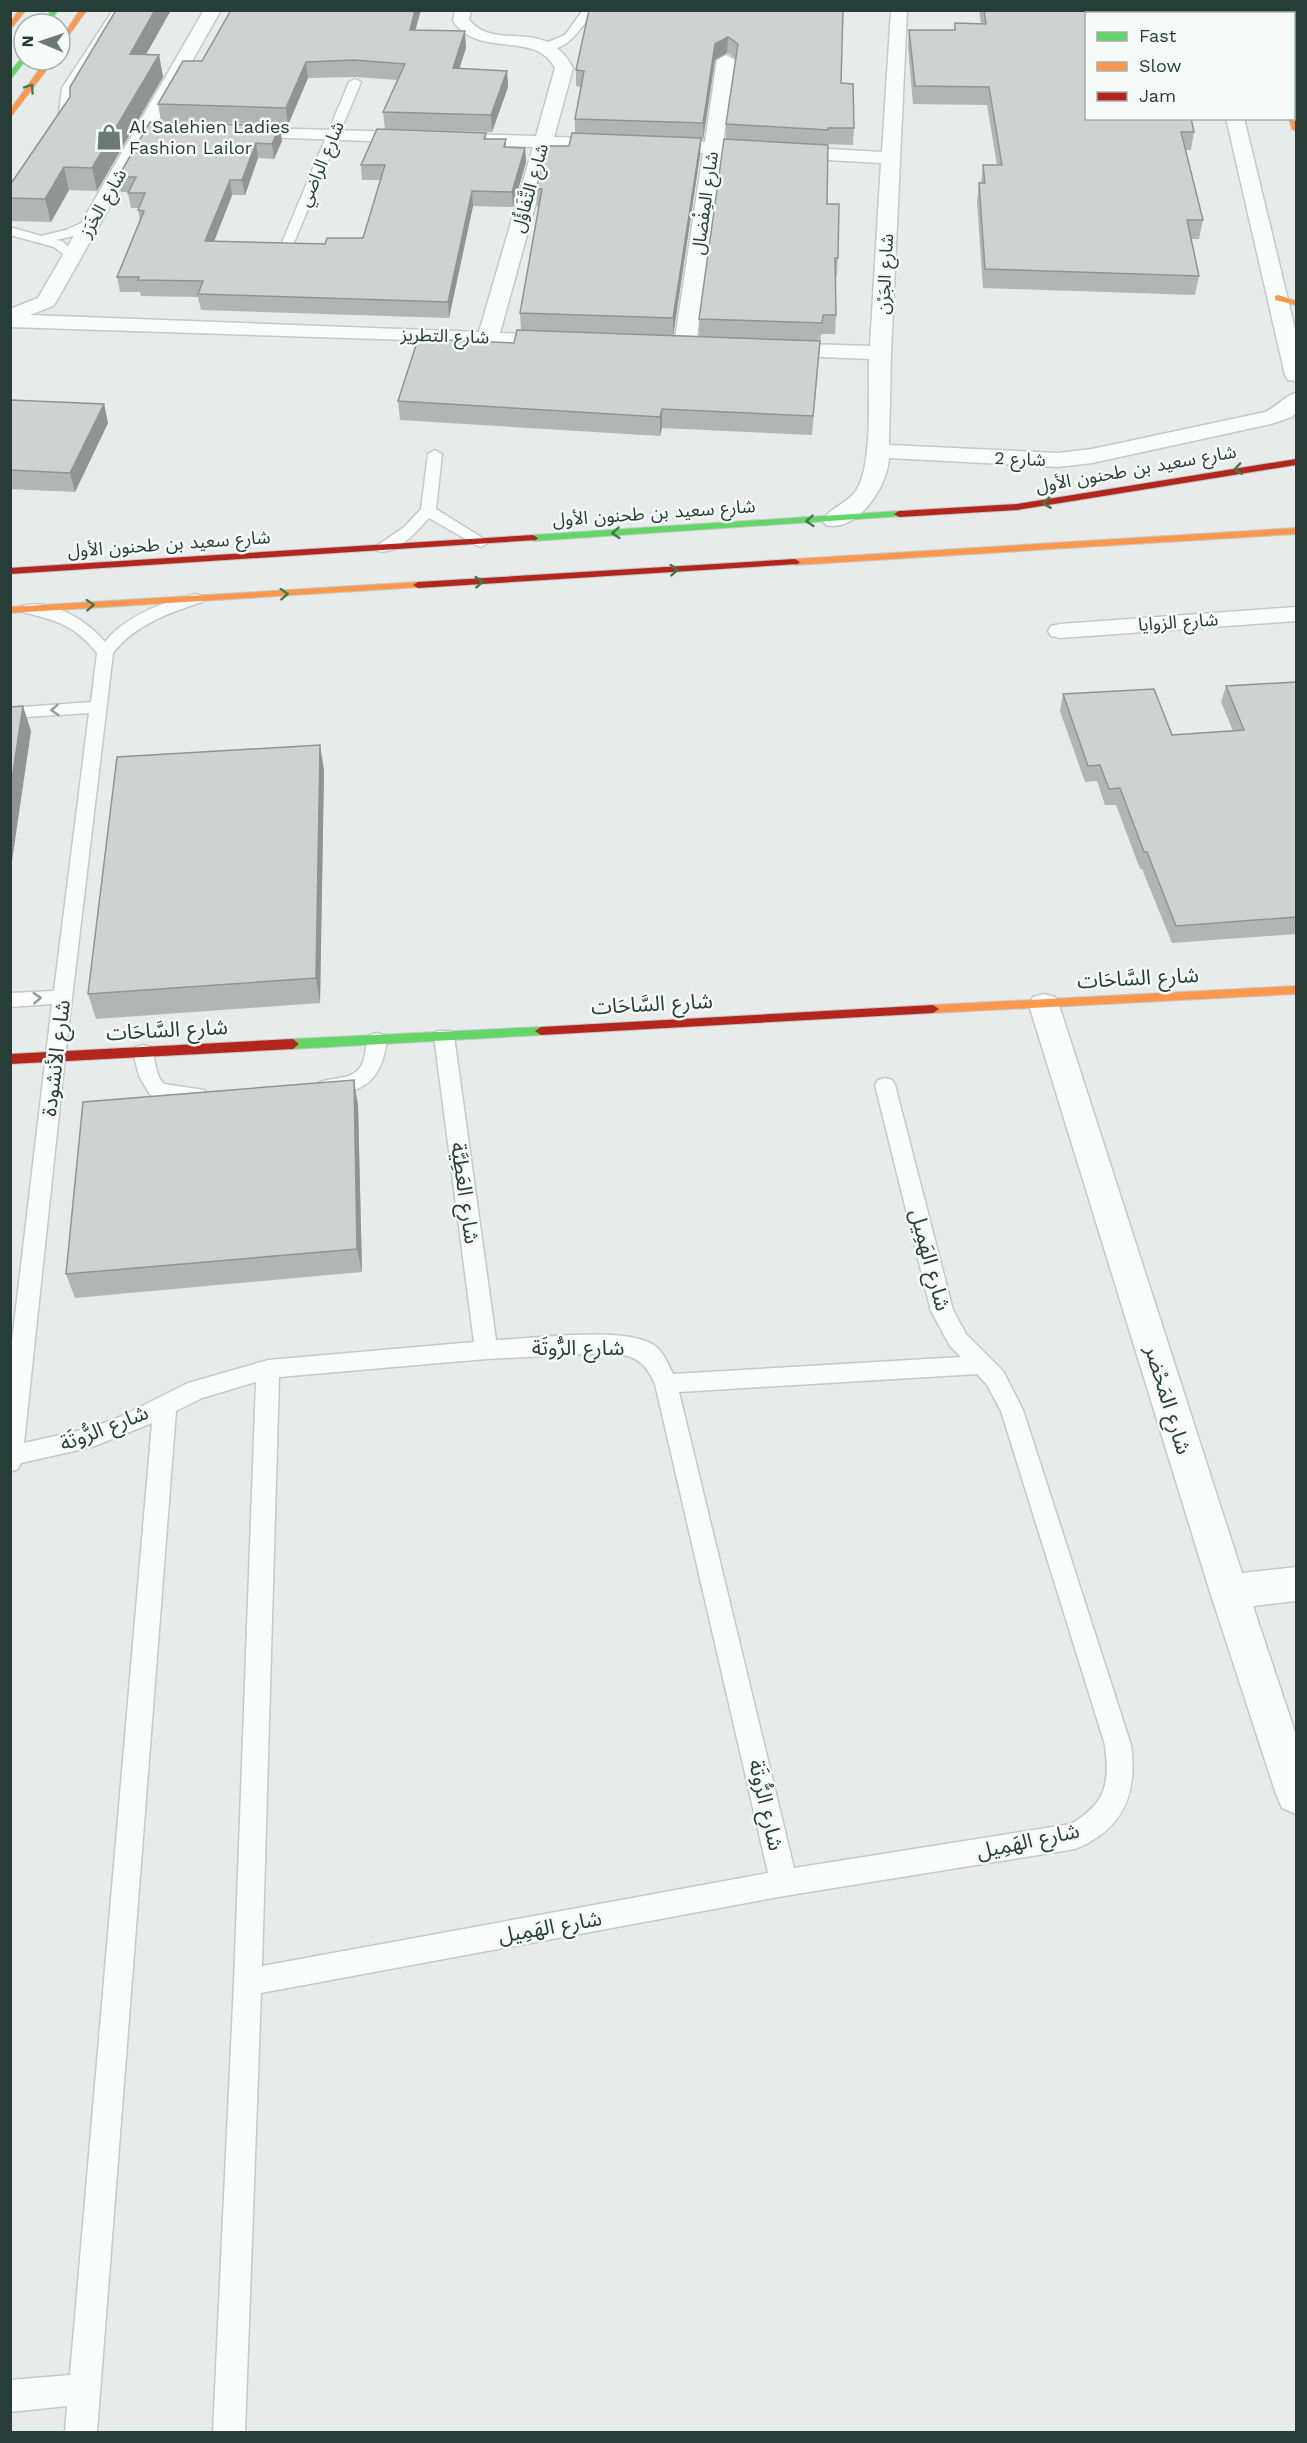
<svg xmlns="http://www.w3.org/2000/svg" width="1307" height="2443" viewBox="0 0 1307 2443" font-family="'Work Sans','Noto Sans Arabic',sans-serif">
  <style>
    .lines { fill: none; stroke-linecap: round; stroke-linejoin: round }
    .lane-casing { stroke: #c4c8c6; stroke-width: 3 }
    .street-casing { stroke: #c4c8c6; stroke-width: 3 }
    .fast-casing { stroke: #c3c9c6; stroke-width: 2 }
    .slow-casing { stroke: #c3c9c6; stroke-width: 2 }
    .jam-casing { stroke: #c3c9c6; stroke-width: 2 }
    .lane { fill: #fbfcfc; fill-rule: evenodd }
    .street { fill: #fbfcfc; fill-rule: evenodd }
    .fast { fill: #63d668; fill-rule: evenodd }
    .slow { fill: #ff974d; fill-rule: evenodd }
    .jam { fill: #b3261e; fill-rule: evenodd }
    .wall { fill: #b1b5b4; fill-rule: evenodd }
    .shaded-wall { fill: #909492 }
    .building { fill: #ced3d1; stroke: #909492; stroke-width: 1.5 }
    .oneway { stroke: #3e7b4b }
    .oneway2 { stroke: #909d9a }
    .labels { text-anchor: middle; stroke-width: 5; stroke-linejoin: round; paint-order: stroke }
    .far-poi-label { font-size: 18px; fill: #263e37; stroke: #f6faf8; text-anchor: start }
    .far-street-label { font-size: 18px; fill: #263e37; stroke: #f6faf8 }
    .street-label { font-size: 21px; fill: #263e37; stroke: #f6faf8 }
  </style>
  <rect width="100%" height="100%" fill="#e7ebe9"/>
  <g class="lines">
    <g class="lane-casing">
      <path id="lane" d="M 113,10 L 124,10 L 74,88 L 71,116 L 67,128 L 57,130 L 62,88 Z
        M 583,10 L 597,10 C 580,25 570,54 541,49 L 541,45 L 565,35 Z
        M 355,79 L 361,82 L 293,245 L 291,248 L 283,248 L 281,245 L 349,82 Z
        M 92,218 L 96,219 L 96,225 L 74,236 L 56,240 L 62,241 L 76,254 L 76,260 L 72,261 L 54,247 L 10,235 L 10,227 L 41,236 L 66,230 Z
        M 435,450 L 442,454 L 436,509 L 489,542 L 481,547 L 476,545 L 429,518 C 418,530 396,556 378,551 L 375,548 L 378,545 L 404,527 L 421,509 L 428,454 Z
        M 196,594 L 202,596 L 204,599 L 202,602 C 168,613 135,625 113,653 L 65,1057 L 24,1443 L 91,1428 L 122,1416 L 188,1383 L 268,1360 L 474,1342 L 434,1036 L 437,1031 L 451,1031 L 454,1036 L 496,1340 C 534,1339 620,1326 652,1344 C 663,1350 668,1364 673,1374 L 961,1357 L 950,1346 L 931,1311 L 875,1085 L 878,1080 L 885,1078 L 892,1080 L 895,1085 L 953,1310 L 966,1334 L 1003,1371 L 1023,1410 L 1131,1745 C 1138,1794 1123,1830 1075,1849 L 784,1896 L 261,1993 L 245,2432 L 213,2432 L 234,1982 L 256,1382 L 202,1398 L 176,1411 L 97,2432 L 65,2432 L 67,2406 L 10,2412 L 10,2380 L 70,2375 L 152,1423 L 92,1447 L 21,1463 L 18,1469 L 10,1472 L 10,1358 L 52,1004 L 10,1007 L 10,993 L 54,991 L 89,713 L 10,718 L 10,708 L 91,702 L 97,653 C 74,625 58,621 23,612 L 21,609 L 23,606 C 52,598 87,621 105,642 C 126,615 164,602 196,594 ZM 605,1353 C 632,1354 644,1359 655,1384 L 768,1873 L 262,1966 L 279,1377 L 486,1359 ZM 977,1374 L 987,1385 L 1001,1411 L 1105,1745 C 1110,1784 1106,1803 1071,1824 L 794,1868 L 679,1392 Z
        M 377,1033 L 384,1035 L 387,1040 C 383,1066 376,1085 348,1092 C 338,1094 329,1095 320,1092 L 317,1087 L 320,1082 C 338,1076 358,1081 364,1059 C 366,1051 366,1042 370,1035 Z
        M 143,1045 L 150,1047 C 157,1059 154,1074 164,1084 L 204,1090 L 207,1095 L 204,1100 L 172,1102 L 150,1095 L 139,1076 L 133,1052 L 136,1047 Z"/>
    </g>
    <g class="street-casing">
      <path id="street" d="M 204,10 L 221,10 L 56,302 L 53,306 L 30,315 L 479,332 L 533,147 L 237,136 L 231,135 L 228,131 L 231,127 L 536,136 L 555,68 C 535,29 480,60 453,21 L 455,10 L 471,10 L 469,20 C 497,53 545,15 573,68 L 554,137 L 705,142 L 717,60 L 726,55 L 735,60 L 723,143 L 882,152 L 891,10 L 907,10 L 891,353 L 889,445 L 1058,453 L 1092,449 L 1265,412 C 1277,407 1284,396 1296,393 L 1296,412 L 1292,417 L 1271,424 L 1092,463 L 1058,467 L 889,458 C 888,486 857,533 826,525 L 822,520 C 831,507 849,503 857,489 C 873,463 868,391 869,359 L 774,355 L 767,353 L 763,349 L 767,345 L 774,343 L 870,346 L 881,163 L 722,154 L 696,345 L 692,349 L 678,349 L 674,345 L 703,153 L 551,148 L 500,333 L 560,335 L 567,337 L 571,341 L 567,345 L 10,327 L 10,309 L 38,298 Z
        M 1202,10 L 1218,10 L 1219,14 L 1203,14 Z
        M 1226,118 L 1244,118 L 1296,333 L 1296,381 L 1288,380 L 1285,375 Z
        M 1296,607 L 1296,621 L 1060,638 L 1051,636 L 1048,631 L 1051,626 L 1060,624 Z
        M 1044,994 L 1055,997 L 1059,1005 L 1242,1573 L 1296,1567 L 1296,1601 L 1253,1606 L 1296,1735 L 1296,1814 L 1282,1808 L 1276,1794 L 1210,1592 L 1029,1005 L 1033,997 Z"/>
    </g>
    <g class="fast-casing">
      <path id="fast" d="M 51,10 L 58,10 L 49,24 L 43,24 Z
        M 24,55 L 26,60 L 10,80 L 10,72 Z
        M 899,511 L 904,514 L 902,516 L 533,541 L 528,538 L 533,535 Z
        M 541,1027 L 547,1031 L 541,1035 L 293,1049 L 287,1044 L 293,1039 Z"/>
    </g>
    <g class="slow-casing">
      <path id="slow" d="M 19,10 L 26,10 L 10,30 L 10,23 Z
        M 80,10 L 87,10 L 60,47 L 60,40 Z
        M 1259,10 L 1266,10 L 1266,14 L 1259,14 Z
        M 46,60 L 54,60 L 10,118 L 10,110 Z
        M 1294,116 L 1296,118 L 1296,131 L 1292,129 L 1289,118 L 1294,118 Z
        M 1278,295 L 1296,301 L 1296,305 L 1275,300 L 1275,296 Z
        M 1296,528 L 1296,534 L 795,565 L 790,562 L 795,559 Z
        M 418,582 L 423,585 L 422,587 L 10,613 L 10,607 Z
        M 1296,986 L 1296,994 L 933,1013 L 927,1009 L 933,1005 Z"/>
    </g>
    <g class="jam-casing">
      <path id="jam" d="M 1296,459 L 1296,465 L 1017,510 L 899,517 L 894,514 L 899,511 L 1017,504 Z
        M 533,535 L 538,538 L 536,540 L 10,574 L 10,568 Z
        M 795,559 L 800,562 L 798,564 L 418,588 L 413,585 L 418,582 Z
        M 933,1005 L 939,1009 L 933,1013 L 541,1035 L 535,1031 L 541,1027 Z
        M 293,1039 L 299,1044 L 293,1049 L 10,1064 L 10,1054 Z"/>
    </g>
    <use href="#lane" class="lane"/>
    <use href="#street" class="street"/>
    <use href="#fast" class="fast"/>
    <use href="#slow" class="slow"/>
    <use href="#jam" class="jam"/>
  </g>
  <path class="wall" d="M 116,10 L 171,10 L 146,54 L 159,55 L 163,77 L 97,191 L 69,190 L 51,222 L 10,221 L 10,185 L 70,97 Z
    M 843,10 L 841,83 L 854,128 L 853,145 L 827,144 L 827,204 L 838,258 L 837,276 L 835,276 L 836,315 L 835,334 L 821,334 L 812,435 L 662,428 L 660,436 L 400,420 L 398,401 L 514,343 L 521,330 L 520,313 L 539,207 L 537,207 L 536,189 L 569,146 L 575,133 L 575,119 L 581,87 L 576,86 L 576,70 ZM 727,53 L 736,59 L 726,124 L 726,139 L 699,319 L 699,336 L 673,335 L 700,155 L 701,140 L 703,140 L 715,60 Z
    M 979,10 L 1182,10 L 1086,14 L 1194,132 L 1191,150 L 1186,150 L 1203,220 L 1199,239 L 1191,239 L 1199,276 L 1195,295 L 983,288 L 977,202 L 979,183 L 981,183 L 983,165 L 997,165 L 987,105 L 913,104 L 908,47 L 909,30 L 954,30 L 955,23 L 981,24 Z
    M 416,30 L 466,48 L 459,69 L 507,71 L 508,87 L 492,132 L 385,129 L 383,112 L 397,80 L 356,77 L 308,78 L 288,125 L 161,121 L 158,104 L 202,61 Z
    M 150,122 L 282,141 L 274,159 L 258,158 L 245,195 L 232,195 L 214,242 L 325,244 L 363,238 L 380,180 L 362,180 L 361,165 L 486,133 L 486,139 L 506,139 L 506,147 L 525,148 L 526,162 L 513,207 L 473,206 L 449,318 L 201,310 L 198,297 L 141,296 L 140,292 L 120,292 L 117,277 L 140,221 L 138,210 L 139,208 L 131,208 L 128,193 L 128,192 L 121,192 L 118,177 Z
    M 10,400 L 104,404 L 108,423 L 75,492 L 10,489 Z
    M 1296,682 L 1296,934 L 1172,943 L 1142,869 L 1140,869 L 1116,805 L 1105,805 L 1097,781 L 1085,782 L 1060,711 L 1063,694 L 1172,735 L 1233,731 L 1221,702 L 1226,686 Z
    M 324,770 L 320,1003 L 96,1019 L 88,994 Z
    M 358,1105 L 362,1272 L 75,1298 L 66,1274 Z"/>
  <path class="shaded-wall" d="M 155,10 L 171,10 L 134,76 L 130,54 Z
    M 415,10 L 421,10 L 411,46 L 410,30 Z
    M 465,31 L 466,48 L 454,85 L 453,68 Z
    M 728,37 L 727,53 L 715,60 L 703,140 L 703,123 L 715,44 Z
    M 159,55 L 163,77 L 97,191 L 92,168 Z
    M 306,62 L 308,78 L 288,125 L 286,108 Z
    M 507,71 L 508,87 L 492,132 L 491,115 Z
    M 280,126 L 282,141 L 274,159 L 272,144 Z
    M 701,138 L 700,155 L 673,337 L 673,318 Z
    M 256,143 L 258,158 L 245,195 L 242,180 Z
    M 525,148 L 526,162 L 513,207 L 512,192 Z
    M 64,167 L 69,190 L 51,222 L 45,199 Z
    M 230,180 L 232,195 L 208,257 L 205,241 Z
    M 472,191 L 473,206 L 449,318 L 448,302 Z
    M 104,404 L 108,423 L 75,492 L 70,473 Z
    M 662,409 L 662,428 L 660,436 L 660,417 Z
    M 23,706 L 31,731 L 10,875 L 10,792 Z
    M 320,745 L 324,770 L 320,1003 L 316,978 Z
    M 354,1080 L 358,1105 L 362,1272 L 357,1249 Z"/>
  <path class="building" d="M 116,10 L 155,10 L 130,54 L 159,55 L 92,168 L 64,167 L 45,199 L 10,198 L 10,185 L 70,97 L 70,87 Z
    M 231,10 L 415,10 L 410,30 L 465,31 L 453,68 L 507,71 L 491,115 L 383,112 L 405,64 L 354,60 L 306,62 L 286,108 L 158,104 L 183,61 L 202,61 Z
    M 589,10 L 843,10 L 841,83 L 853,84 L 854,128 L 828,128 L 828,130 L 726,124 L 738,44 L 728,37 L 715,44 L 703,123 L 575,119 L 584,71 L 576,70 Z
    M 984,10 L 1182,10 L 1183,14 L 1086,14 L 1086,118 L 1191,118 L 1194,132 L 1181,132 L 1203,220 L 1187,220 L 1199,276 L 985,269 L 979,183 L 985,183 L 983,165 L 1002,165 L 989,87 L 915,86 L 909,30 L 955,30 L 955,23 L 986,24 Z
    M 150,122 L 280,126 L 272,144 L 256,143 L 242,180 L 230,180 L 205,241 L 325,244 L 327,238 L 363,238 L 385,165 L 361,165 L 377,129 L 486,133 L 484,139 L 506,139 L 504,147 L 525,148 L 512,192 L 472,191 L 448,302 L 198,294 L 203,281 L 138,280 L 139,277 L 117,277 L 144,211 L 138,210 L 145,193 L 128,193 L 136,177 L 118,177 Z
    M 572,133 L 701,138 L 673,318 L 520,313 L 542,189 L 536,189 L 548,146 L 569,146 Z
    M 724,139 L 828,145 L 827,204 L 839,204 L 838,258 L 835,258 L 836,315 L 823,315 L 822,323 L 699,319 Z
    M 517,330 L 820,341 L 813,416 L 662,409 L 660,417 L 398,401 L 418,339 L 514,343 Z
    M 10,400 L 104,404 L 70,473 L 10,470 Z
    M 1296,682 L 1296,917 L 1176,926 L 1147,852 L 1144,852 L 1120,788 L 1109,789 L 1100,765 L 1088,766 L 1063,694 L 1154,689 L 1172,735 L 1244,730 L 1226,686 Z
    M 23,706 L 10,792 L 10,707 Z
    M 320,745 L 316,978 L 88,994 L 117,757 Z
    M 354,1080 L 357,1249 L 66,1274 L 83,1102 Z"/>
  <defs><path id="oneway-chevron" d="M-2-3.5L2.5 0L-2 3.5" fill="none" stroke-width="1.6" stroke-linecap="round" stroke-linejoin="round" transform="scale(1.5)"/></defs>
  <g class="oneway">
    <use href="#oneway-chevron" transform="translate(30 88) rotate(-55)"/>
    <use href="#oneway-chevron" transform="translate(1238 469) rotate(172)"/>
    <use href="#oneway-chevron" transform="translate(1047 503) rotate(173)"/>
    <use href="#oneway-chevron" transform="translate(810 521) rotate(176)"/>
    <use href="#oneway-chevron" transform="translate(616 533) rotate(176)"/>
    <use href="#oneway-chevron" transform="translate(674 570) rotate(-4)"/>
    <use href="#oneway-chevron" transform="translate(479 582) rotate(-4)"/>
    <use href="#oneway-chevron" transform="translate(284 594) rotate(-4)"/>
    <use href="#oneway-chevron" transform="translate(90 605) rotate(-3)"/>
  </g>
  <g class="oneway2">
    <use href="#oneway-chevron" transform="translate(55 710) rotate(176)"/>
    <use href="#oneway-chevron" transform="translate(37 998) rotate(-4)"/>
  </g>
  <defs>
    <g id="shop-bare" transform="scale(2.07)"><path d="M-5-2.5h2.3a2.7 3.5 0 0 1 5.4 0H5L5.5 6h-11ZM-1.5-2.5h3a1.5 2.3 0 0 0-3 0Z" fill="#6a7b75" stroke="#f6faf8" stroke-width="2.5" paint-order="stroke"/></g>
  </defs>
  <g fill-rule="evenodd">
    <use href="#shop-bare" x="109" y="137"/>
  </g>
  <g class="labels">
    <g class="far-poi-label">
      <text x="129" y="133">Al Salehien Ladies<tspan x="129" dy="21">Fashion Lailor</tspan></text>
    </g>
    <g class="far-street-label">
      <text transform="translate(321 164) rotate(-67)" y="6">شارع الراضي</text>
      <text transform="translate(530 188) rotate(-74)" y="6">شارع التَّفَاؤُل</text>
      <text transform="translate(103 203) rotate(-60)" y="6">شارع الخَرَز</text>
      <text transform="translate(705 203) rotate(-82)" y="6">شارع المِفْضال</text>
      <text transform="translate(885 274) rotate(-87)" y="6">شارع الجَرْن</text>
      <text transform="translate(445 336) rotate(2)" y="6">شارع التطريز</text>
      <text transform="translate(1020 459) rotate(2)" y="6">شارع 2</text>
      <text transform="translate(1136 469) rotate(-10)" y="6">شارع سعيد بن طحنون الأول</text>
      <text transform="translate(654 513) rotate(-4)" y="6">شارع سعيد بن طحنون الأول</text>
      <text transform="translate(169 544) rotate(-4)" y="6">شارع سعيد بن طحنون الأول</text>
      <text transform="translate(1178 622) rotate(-4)" y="6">شارع الزوايا</text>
    </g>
    <g class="street-label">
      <text transform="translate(1138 978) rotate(-3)" y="7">شارع السَّاحَات</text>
      <text transform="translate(652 1004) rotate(-3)" y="7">شارع السَّاحَات</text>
      <text transform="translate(167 1030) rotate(-3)" y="7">شارع السَّاحَات</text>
      <text transform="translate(56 1058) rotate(-83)" y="7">شارع الأنشودة</text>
      <text transform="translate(465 1193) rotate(82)" y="7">شارع العَطِيَّة</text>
      <text transform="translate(930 1260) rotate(75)" y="7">شارع الهَمِيل</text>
      <text x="578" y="1355">شارع الرُّوتَة</text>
      <text transform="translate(1168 1400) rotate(73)" y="7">شارع المَحْضر</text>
      <text transform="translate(104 1428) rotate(-21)" y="7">شارع الرُّوتَة</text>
      <text transform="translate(766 1805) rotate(77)" y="7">شارع الرُّوتَة</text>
      <text transform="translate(1028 1841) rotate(-12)" y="7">شارع الهَمِيل</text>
      <text transform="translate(550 1927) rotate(-10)" y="7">شارع الهَمِيل</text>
    </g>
  </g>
  <rect width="1307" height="2443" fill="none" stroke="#263e37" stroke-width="24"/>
  <rect x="1085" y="12" width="210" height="108" fill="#f6faf8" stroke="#a3afab" stroke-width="1.5"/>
  <rect x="1097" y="32" width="30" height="9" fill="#63d668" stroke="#a3afab" stroke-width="1.5"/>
  <text x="1139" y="42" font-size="18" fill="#263e37">Fast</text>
  <rect x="1097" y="62" width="30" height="9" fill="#ff974d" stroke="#a3afab" stroke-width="1.5"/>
  <text x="1139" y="72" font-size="18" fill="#263e37">Slow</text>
  <rect x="1097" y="92" width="30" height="9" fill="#b3261e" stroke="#a3afab" stroke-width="1.5"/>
  <text x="1139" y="102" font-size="18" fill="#263e37">Jam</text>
  <g transform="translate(42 42) rotate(272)"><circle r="28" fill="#f6faf8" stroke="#a3afab" stroke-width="1.5"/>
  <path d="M0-4.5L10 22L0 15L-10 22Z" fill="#6a7b75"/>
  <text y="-9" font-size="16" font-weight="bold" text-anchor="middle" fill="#263e37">N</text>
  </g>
</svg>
